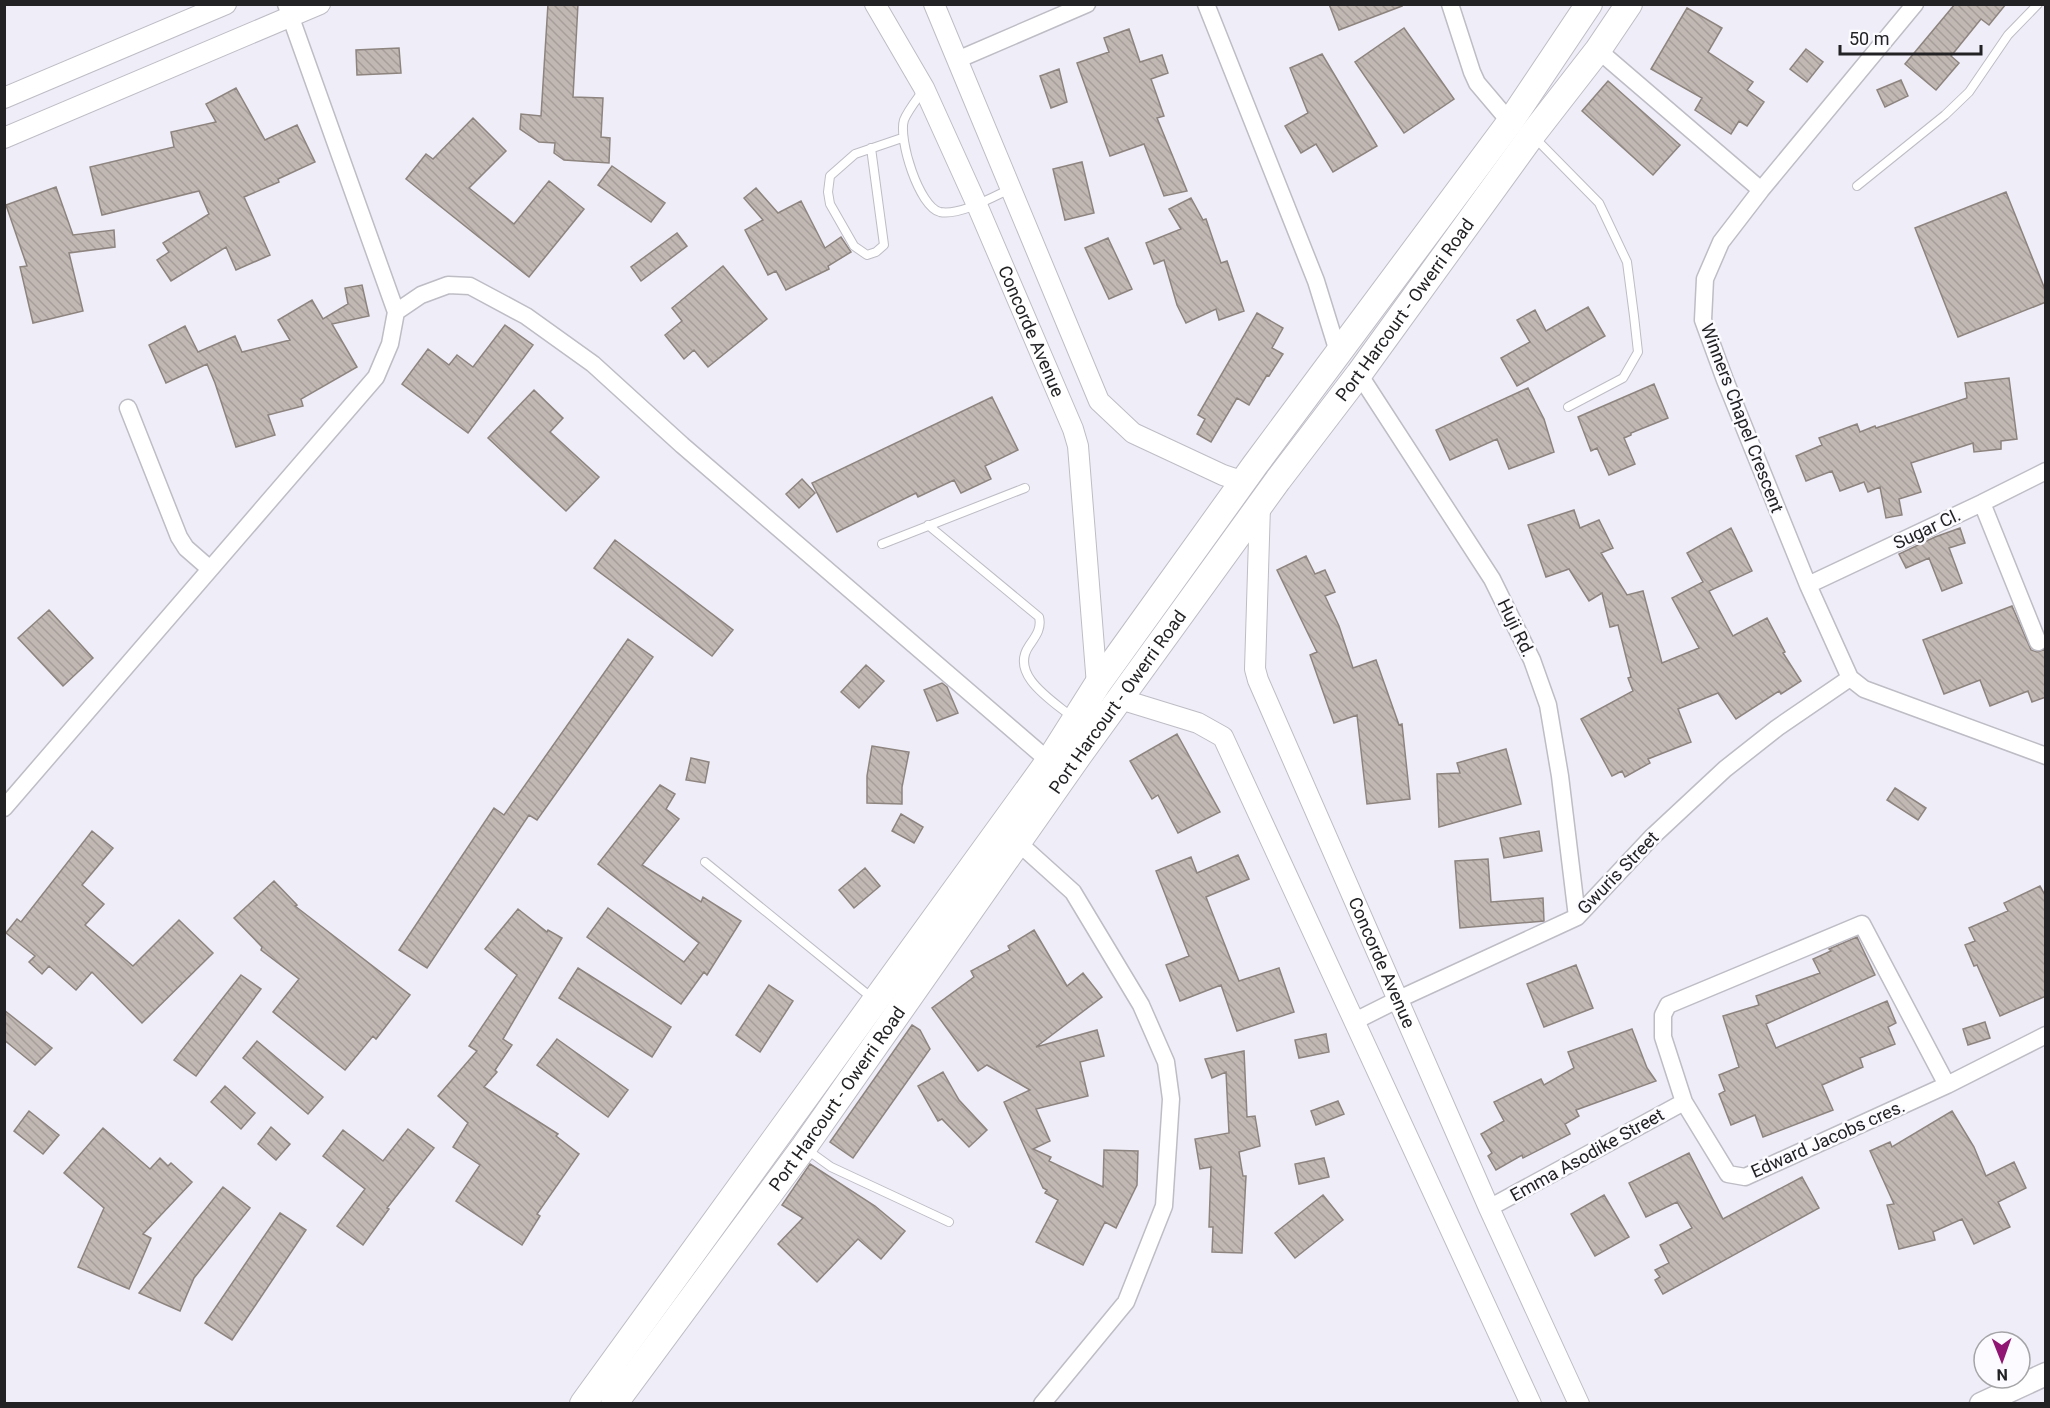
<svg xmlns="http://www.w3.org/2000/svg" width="2050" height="1408" viewBox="0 0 2050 1408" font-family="Roboto,sans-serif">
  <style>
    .building { fill: url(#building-back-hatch); stroke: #8d847f; stroke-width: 1.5 }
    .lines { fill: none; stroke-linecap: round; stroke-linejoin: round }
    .service-casing { stroke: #bebcc5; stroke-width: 10 }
    .minor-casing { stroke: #bebcc5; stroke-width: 19 }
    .tertiary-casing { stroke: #bebcc5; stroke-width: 22 }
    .secondary-casing { stroke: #bebcc5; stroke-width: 25 }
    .primary-casing { stroke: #bebcc5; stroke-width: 28 }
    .service { stroke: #fff; stroke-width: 8 }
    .minor { stroke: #fff; stroke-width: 16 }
    .tertiary { stroke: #fff; stroke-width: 20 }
    .secondary { stroke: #fff; stroke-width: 22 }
    .primary { stroke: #fff; stroke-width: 26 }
    .labels { text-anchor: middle; stroke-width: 5; stroke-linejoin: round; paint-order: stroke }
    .street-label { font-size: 18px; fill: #222124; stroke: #fcfbff }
  </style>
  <defs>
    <pattern id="building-back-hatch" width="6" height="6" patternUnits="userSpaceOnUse" patternTransform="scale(1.5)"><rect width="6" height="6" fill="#c2b8b3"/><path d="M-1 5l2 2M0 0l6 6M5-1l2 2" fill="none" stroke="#a69e9a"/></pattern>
  </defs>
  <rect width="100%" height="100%" fill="#efedf7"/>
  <path class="building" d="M 548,4 L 578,4 L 573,97 L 603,98 L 601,137 L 610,138 L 609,163 L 564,160 L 554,153 L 555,143 L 539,142 L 520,129 L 521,114 L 541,116 Z
    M 1329,4 L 1401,4 L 1402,6 L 1339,30 Z
    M 1955,4 L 2006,4 L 1989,25 L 1981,19 L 1951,56 L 1959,63 L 1936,90 L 1905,64 Z
    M 1687,8 L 1722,28 L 1708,52 L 1753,82 L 1747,90 L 1764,102 L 1747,126 L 1739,121 L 1731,134 L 1695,110 L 1702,98 L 1651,69 Z
    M 1404,28 L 1454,99 L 1404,133 L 1355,62 Z
    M 1129,29 L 1140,62 L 1162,55 L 1168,73 L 1151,79 L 1164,116 L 1157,118 L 1187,191 L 1164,196 L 1144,144 L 1110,156 L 1077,63 L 1109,52 L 1104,38 Z
    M 399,48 L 401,73 L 357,75 L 356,50 Z
    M 1806,49 L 1823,62 L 1807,82 L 1790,69 Z
    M 1322,54 L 1377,146 L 1333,172 L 1316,144 L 1301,153 L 1285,126 L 1308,113 L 1290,68 Z
    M 1059,69 L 1067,102 L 1051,108 L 1040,76 Z
    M 1901,80 L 1908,96 L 1885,107 L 1877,90 Z
    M 1608,81 L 1680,145 L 1653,175 L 1582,111 Z
    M 236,88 L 265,140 L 297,125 L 315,162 L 278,179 L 279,182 L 244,197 L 270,255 L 236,270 L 226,247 L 171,281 L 157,260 L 169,252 L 163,243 L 209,214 L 199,191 L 102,215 L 90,167 L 174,147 L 171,132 L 216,122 L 206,104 Z
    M 473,118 L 506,151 L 469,188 L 514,224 L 549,181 L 584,209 L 529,277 L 406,179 L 426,154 L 433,159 Z
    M 1082,162 L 1094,213 L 1065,220 L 1053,169 Z
    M 612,166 L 665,203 L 651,222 L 598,185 Z
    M 56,187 L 73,235 L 114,230 L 115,247 L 69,253 L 83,311 L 33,323 L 20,267 L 27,266 L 6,205 Z
    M 756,188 L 778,213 L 801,201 L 825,248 L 841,237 L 851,252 L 828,266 L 829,269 L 786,290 L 776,271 L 768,275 L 745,230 L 763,220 L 744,198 Z
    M 2006,192 L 2046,292 L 2046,302 L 1958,337 L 1915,228 Z
    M 1191,198 L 1203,220 L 1206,219 L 1221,263 L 1227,261 L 1244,311 L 1219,320 L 1216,309 L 1186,323 L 1177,305 L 1164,260 L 1154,264 L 1146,243 L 1181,229 L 1169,209 Z
    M 677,233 L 687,246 L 641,281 L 631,267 Z
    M 1108,238 L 1132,289 L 1109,299 L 1085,248 Z
    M 723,266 L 767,319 L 708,367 L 694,350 L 684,359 L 665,335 L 682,321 L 672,308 Z
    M 362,285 L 369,316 L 332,324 L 357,367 L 301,399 L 303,406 L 268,415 L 275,435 L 236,447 L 215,383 L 207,364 L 166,383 L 149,345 L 185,326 L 198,352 L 235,336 L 242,352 L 290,340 L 278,320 L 312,300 L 323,319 L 348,304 L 345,288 Z
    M 1588,307 L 1605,336 L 1517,386 L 1501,358 L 1530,342 L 1517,320 L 1535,310 L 1546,331 Z
    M 1257,313 L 1283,328 L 1272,348 L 1283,354 L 1269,376 L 1267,375 L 1249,405 L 1237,398 L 1211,442 L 1197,434 L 1205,419 L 1198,415 Z
    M 505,325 L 533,345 L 468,433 L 402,384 L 428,349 L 449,365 L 457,355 L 473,367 Z
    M 2009,378 L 2017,439 L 2001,441 L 2001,449 L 1974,452 L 1973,443 L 1911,463 L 1921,492 L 1899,499 L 1902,515 L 1886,518 L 1880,487 L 1868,492 L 1864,482 L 1840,491 L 1832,471 L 1806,481 L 1796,456 L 1822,445 L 1819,438 L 1857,424 L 1860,432 L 1875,426 L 1876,428 L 1967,398 L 1965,383 Z
    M 1654,384 L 1668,418 L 1631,433 L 1631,435 L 1624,438 L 1635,464 L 1609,475 L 1597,448 L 1591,451 L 1578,417 Z
    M 1528,388 L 1544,419 L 1554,452 L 1509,469 L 1497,439 L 1450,460 L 1436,430 Z
    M 534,390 L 563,418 L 550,432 L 599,477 L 566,511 L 488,438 Z
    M 992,397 L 1018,450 L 985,466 L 991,479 L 961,493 L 954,480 L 918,497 L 916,493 L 837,532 L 812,483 Z
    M 802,479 L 815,493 L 799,508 L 786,494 Z
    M 1574,510 L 1580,528 L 1599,520 L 1613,548 L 1601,553 L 1627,595 L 1643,591 L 1662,663 L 1699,648 L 1672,598 L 1703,582 L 1687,553 L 1731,528 L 1752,571 L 1709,591 L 1733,636 L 1767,618 L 1785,652 L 1783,653 L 1801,681 L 1781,694 L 1779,691 L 1736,719 L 1718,693 L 1678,709 L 1691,742 L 1648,759 L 1650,763 L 1625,777 L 1622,771 L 1612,776 L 1581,719 L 1633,691 L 1628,678 L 1631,677 L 1618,625 L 1610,627 L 1602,593 L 1589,601 L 1569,569 L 1546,577 L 1528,525 Z
    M 1960,528 L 1965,543 L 1949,548 L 1962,583 L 1942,591 L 1929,558 L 1906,568 L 1899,554 L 1935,537 Z
    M 615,540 L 733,630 L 712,656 L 594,568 Z
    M 1306,556 L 1315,574 L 1325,570 L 1335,592 L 1325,596 L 1339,626 L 1353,668 L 1376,660 L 1399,725 L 1402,724 L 1410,799 L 1367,804 L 1357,715 L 1334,723 L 1310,655 L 1317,652 L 1277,570 Z
    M 2012,606 L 2031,650 L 2037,652 L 2046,649 L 2046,697 L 2032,702 L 2028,691 L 1990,706 L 1980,680 L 1944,694 L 1923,640 Z
    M 49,610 L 93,658 L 63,686 L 18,638 Z
    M 628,639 L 653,657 L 537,820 L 529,815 L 427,968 L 399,950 L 494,808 L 504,815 Z
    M 866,665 L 884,681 L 859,708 L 841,692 Z
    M 942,683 L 947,687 L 958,713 L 937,721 L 924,690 Z
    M 1177,734 L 1220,812 L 1178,833 L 1158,795 L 1152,799 L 1130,761 Z
    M 872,746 L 909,752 L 902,787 L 902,804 L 867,803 L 867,776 Z
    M 1506,749 L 1521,804 L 1439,827 L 1437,774 L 1460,773 L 1457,763 Z
    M 691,758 L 709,762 L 705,783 L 686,780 Z
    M 660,785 L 675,794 L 666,809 L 679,819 L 642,865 L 701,902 L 703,897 L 741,921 L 707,975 L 704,972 L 681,1004 L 587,937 L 608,908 L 684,962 L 699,943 L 598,864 Z
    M 1895,788 L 1926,808 L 1918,820 L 1887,800 Z
    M 901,814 L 923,827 L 914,843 L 892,831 Z
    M 92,831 L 113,848 L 82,885 L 104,904 L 85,925 L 133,966 L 179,920 L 213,953 L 142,1023 L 92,972 L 76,990 L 49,966 L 42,974 L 29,962 L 35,956 L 6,933 L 17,919 L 21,922 Z
    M 1539,831 L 1542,851 L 1504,858 L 1500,838 Z
    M 1238,855 L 1249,879 L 1206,897 L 1239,981 L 1279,968 L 1294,1012 L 1237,1031 L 1221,985 L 1180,1001 L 1166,965 L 1189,956 L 1156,871 L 1191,857 L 1197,873 Z
    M 1488,859 L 1491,902 L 1543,898 L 1544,921 L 1460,928 L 1455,861 Z
    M 865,868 L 880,886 L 854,908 L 839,890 Z
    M 274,881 L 297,905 L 295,906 L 410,995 L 376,1039 L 373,1036 L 345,1070 L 273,1012 L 299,979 L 261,950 L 262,947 L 234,918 Z
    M 2040,886 L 2046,897 L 2046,996 L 2000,1016 L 1977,965 L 1974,966 L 1965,945 L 1975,941 L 1969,928 L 2008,911 L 2004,903 Z
    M 518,909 L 547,932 L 548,930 L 562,938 L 503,1039 L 512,1045 L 495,1070 L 497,1072 L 484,1087 L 558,1134 L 556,1136 L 579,1154 L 537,1214 L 540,1216 L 522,1245 L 456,1201 L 480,1165 L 453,1147 L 468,1123 L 438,1096 L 477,1051 L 469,1046 L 517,975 L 485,949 Z
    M 1034,930 L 1067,986 L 1083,973 L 1102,997 L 1036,1047 L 1097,1030 L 1104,1056 L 1080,1062 L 1088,1096 L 1036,1109 L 1050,1141 L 1033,1149 L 1051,1157 L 1049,1161 L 1103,1187 L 1104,1150 L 1138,1151 L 1137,1185 L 1116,1228 L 1105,1222 L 1083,1265 L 1036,1242 L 1058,1200 L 1045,1193 L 1047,1190 L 1043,1188 L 1004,1102 L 1030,1090 L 987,1065 L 978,1071 L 932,1008 L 974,977 L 971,971 L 1010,950 L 1008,946 Z
    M 1857,937 L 1875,975 L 1766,1024 L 1776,1048 L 1887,1001 L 1896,1023 L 1888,1027 L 1895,1044 L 1860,1058 L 1863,1067 L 1822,1085 L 1833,1110 L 1763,1137 L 1755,1115 L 1731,1125 L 1719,1094 L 1725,1091 L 1719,1075 L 1739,1067 L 1723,1016 L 1759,1005 L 1756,996 L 1820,973 L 1813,959 L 1831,951 L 1829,949 Z
    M 1576,965 L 1593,1008 L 1544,1027 L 1527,984 Z
    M 578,968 L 671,1027 L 652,1057 L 559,998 Z
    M 241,975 L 261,989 L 196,1076 L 174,1060 Z
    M 769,985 L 793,1001 L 760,1052 L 736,1035 Z
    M 4,1010 L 52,1048 L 35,1065 L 4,1040 Z
    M 1985,1022 L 1990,1038 L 1968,1045 L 1963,1029 Z
    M 912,1025 L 920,1030 L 930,1049 L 853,1158 L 830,1142 Z
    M 1632,1029 L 1647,1068 L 1656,1081 L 1576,1110 L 1579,1116 L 1565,1124 L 1570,1134 L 1523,1158 L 1522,1155 L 1496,1170 L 1488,1156 L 1492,1153 L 1481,1134 L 1504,1121 L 1494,1102 L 1541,1079 L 1544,1085 L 1574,1068 L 1568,1052 Z
    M 1326,1034 L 1329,1052 L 1299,1058 L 1295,1040 Z
    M 557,1039 L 628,1090 L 608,1117 L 537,1065 Z
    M 257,1041 L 323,1097 L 308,1114 L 243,1058 Z
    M 1244,1051 L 1247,1117 L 1255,1116 L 1260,1146 L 1239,1152 L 1243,1176 L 1246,1176 L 1242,1253 L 1212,1252 L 1213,1227 L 1209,1227 L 1211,1167 L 1200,1169 L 1195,1139 L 1229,1133 L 1226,1072 L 1212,1078 L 1205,1059 Z
    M 943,1072 L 959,1100 L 987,1130 L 969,1147 L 942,1119 L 938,1121 L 918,1086 Z
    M 225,1086 L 255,1113 L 241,1129 L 211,1102 Z
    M 1338,1101 L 1344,1114 L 1316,1125 L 1311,1111 Z
    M 29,1111 L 59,1135 L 43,1154 L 14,1131 Z
    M 1952,1111 L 1974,1147 L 1986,1176 L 2014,1162 L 2026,1188 L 1998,1202 L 2010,1227 L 1974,1244 L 1962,1219 L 1933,1232 L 1935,1240 L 1899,1249 L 1887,1205 L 1894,1204 L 1870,1151 L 1890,1142 L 1892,1147 Z
    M 271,1127 L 290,1144 L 276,1160 L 258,1144 Z
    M 103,1128 L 150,1169 L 160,1158 L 168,1166 L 171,1163 L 192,1182 L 143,1234 L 151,1238 L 129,1289 L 78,1267 L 104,1208 L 64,1173 Z
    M 408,1129 L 434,1148 L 387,1208 L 389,1209 L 363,1245 L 337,1226 L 365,1189 L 323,1156 L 343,1130 L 383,1161 Z
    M 1689,1153 L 1723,1219 L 1802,1177 L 1819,1208 L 1663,1294 L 1655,1280 L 1660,1277 L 1655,1270 L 1669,1263 L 1660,1245 L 1692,1228 L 1677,1202 L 1646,1217 L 1629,1183 Z
    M 1324,1158 L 1329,1177 L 1299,1184 L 1295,1164 Z
    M 810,1164 L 875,1206 L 905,1231 L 881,1259 L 858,1239 L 817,1282 L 778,1244 L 803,1218 L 782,1205 Z
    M 223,1187 L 250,1208 L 194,1278 L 180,1311 L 139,1293 Z
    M 1323,1195 L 1343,1220 L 1295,1258 L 1275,1233 Z
    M 1604,1195 L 1629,1237 L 1595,1256 L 1571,1214 Z
    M 280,1213 L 306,1230 L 232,1340 L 205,1323 Z"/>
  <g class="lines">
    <g class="service-casing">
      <path id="service" d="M 924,89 C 918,98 908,110 904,120 C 898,139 919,207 940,212 C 959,216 993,197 1010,189
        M 1534,137 L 1599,203 L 1627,262 L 1634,316 L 1638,352 L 1623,378 L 1568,407
        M 871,148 L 884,245 L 876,252 L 867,255 L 854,246 L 830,204 L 828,192 L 830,176 L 855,154 L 902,138
        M 1857,186 L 1945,115 L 1969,92 L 2008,35 L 2038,4
        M 928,525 L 1039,617 C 1042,629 1035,637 1029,646 C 1009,675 1053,701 1072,717
        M 882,544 L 1025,488
        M 705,862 L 872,998
        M 806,1149 L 831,1167 L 949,1222"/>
    </g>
    <g class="minor-casing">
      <path id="minor" d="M 286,4 L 396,312
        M 1206,4 L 1316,281 L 1338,352
        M 1450,4 L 1472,72 L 1477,83 L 1510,122
        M 1915,4 L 1761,190 L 1721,242 L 1705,279 L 1703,320 L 1725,380 L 1808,585 L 1850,678 L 1864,689 L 2046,756
        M 1598,50 L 1761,190
        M 957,60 L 1087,4
        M 1359,374 L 1492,579 L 1532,660 L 1548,705 L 1560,776 L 1577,917
        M 128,408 L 179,537 L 186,548 L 210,569
        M 1982,503 L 2038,642
        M 1808,585 L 1982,503 L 2046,471
        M 4,808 L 376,377 L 390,344 L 396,312 L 421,295 L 448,285 L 470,286 L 526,316 L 593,364 L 682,445 L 1049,761
        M 1012,837 L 1073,892 L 1141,1005 L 1166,1062 L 1171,1099 L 1164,1206 L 1126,1302 L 1042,1404
        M 1355,1021 L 1399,999 L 1577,917 L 1652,837 L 1725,769 L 1777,728 L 1850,678
        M 1947,1085 L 1862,924 L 1668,1005 L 1663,1015 L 1663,1037 L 1684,1102 L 1728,1174 L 1745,1177 L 1947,1085 L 2046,1035
        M 1489,1208 L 1684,1102"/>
    </g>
    <g class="tertiary-casing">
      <g id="tertiary">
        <path id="s1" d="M 875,4 L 924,88 L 977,205 L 1073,429 L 1078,446 L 1097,685"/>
        <path d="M 934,4 L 1099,401 L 1133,433 L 1223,475 L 1244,482"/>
        <path d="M 4,98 L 226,4"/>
        <path d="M 4,138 L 320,4"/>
        <path id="s2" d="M 1260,506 L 1255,669 L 1258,680 L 1489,1208 L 1579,1404"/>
        <path d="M 1120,699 L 1198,723 L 1223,737 L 1531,1404"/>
      </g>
    </g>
    <g class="secondary-casing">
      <path id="secondary" d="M 1981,1404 L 2046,1374"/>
    </g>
    <g class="primary-casing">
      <g id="primary">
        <path d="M 583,1404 L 1049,761 L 1097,685 L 1255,465 L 1510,122 L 1589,4"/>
        <path id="s3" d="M 614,1404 L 804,1147 L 1079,755 L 1278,480 L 1359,374 L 1532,135 L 1598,50 L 1629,4"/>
      </g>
    </g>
    <use href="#service" class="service"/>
    <use href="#minor" class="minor"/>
    <use href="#tertiary" class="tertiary"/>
    <use href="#secondary" class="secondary"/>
    <use href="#primary" class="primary"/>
  </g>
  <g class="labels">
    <g class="street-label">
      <text dy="6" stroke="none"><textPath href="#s3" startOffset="1350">Port Harcourt - Owerri Road</textPath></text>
      <text dy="6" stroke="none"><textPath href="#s1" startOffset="363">Concorde Avenue</textPath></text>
      <text transform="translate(1742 418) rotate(69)" y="6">Winners Chapel Crescent</text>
      <text transform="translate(1927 529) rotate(-25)" y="6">Sugar Cl.</text>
      <text transform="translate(1516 628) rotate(64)" y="6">Huji Rd.</text>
      <text dy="6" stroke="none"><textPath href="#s3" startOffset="864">Port Harcourt - Owerri Road</textPath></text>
      <text transform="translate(1618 873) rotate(-46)" y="6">Gwuris Street</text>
      <text dy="6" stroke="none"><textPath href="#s2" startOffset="483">Concorde Avenue</textPath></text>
      <text dy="6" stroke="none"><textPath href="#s3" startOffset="378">Port Harcourt - Owerri Road</textPath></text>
      <text transform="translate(1828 1139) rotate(-24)" y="6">Edward Jacobs cres.</text>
      <text transform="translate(1587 1155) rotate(-29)" y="6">Emma Asodike Street</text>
    </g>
  </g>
  <rect width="2050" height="1408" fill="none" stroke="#222124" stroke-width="12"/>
  <g transform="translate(2002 1360) rotate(179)"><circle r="28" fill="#fcfbff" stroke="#a5a4a7" stroke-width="1.5"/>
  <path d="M0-4.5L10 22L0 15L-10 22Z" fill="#911572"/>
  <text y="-9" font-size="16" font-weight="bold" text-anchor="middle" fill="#222124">N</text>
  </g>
  <path d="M1840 45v9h141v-9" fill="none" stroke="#222124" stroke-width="3"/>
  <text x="1849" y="45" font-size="18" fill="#222124" stroke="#fcfbff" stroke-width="4.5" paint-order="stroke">50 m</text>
</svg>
